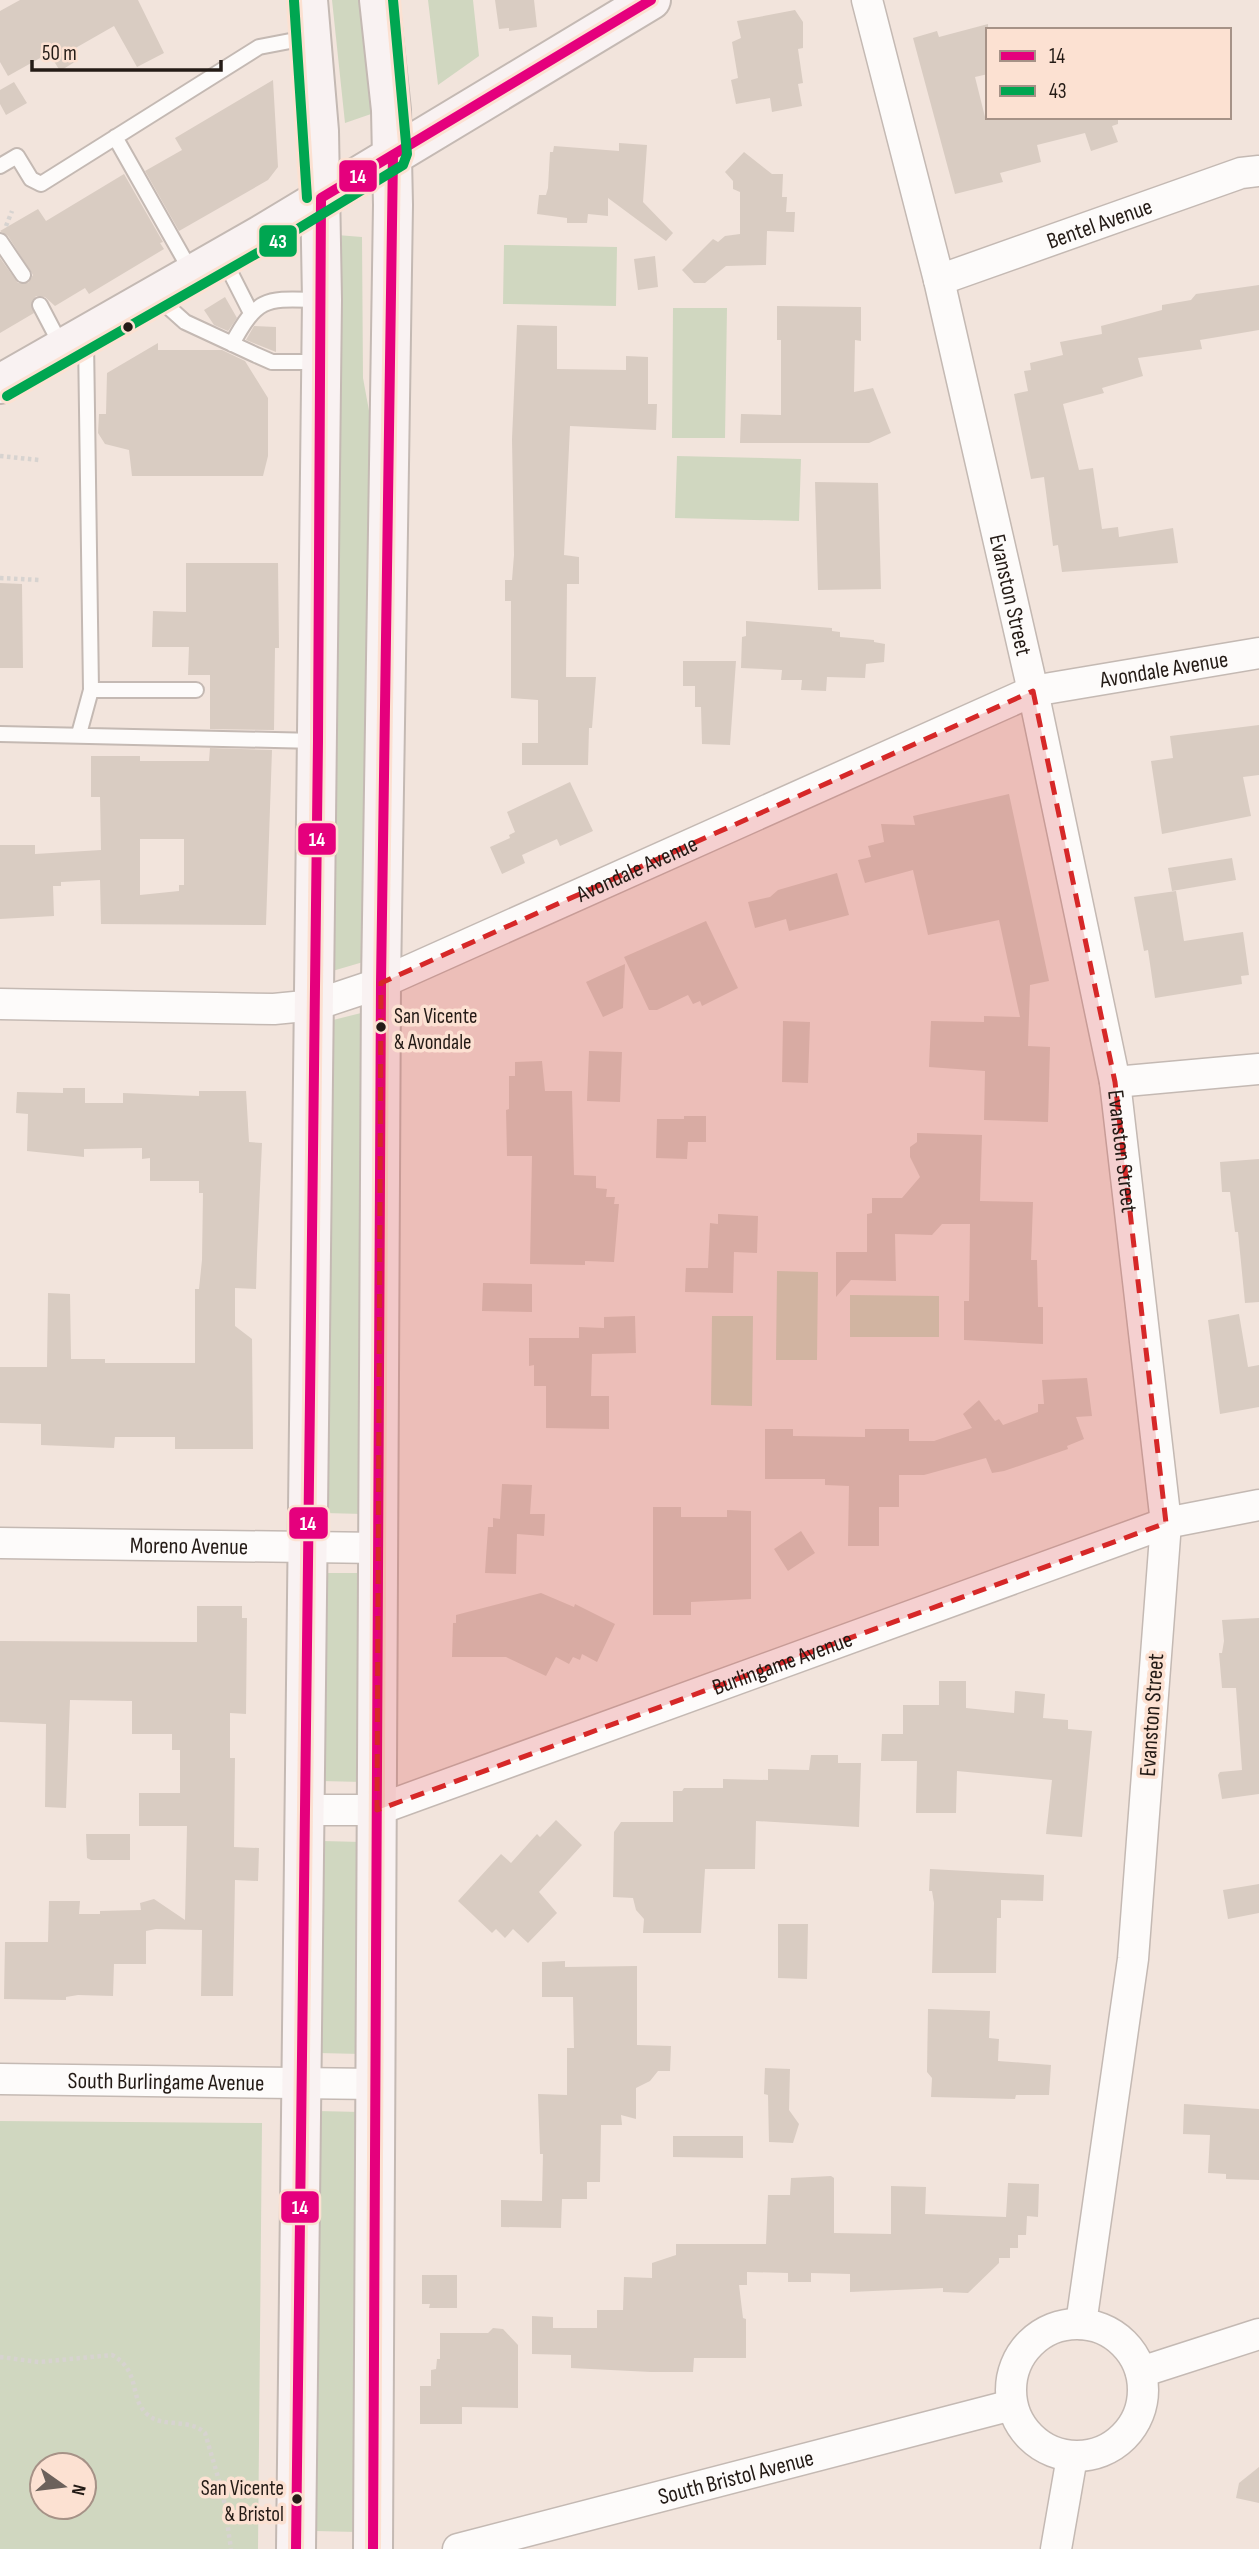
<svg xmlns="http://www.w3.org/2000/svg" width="1259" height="2549" viewBox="0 0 1259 2549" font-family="'Sofia Sans Condensed',sans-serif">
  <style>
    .green { fill: #d0d7c0; fill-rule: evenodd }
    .building { fill: #d9ccc2; fill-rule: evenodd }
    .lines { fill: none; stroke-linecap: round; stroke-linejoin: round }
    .lane-casing { stroke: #c4b9b3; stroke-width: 18 }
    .street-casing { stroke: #c4b9b3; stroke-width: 33 }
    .secondary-casing { stroke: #c4b9b3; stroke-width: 42 }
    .path { stroke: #d7d3d0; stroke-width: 4.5; stroke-dasharray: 3.5 3.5; stroke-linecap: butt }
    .lane { stroke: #fdfbfa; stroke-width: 14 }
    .street { stroke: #fdfbfa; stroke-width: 30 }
    .secondary { stroke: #f9f2f2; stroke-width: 38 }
    .bus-1-casing { stroke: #fce1d2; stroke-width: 16 }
    .bus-2-casing { stroke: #fce1d2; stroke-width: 16 }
    .bus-1 { stroke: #e5007d; stroke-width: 10 }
    .bus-2 { stroke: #00a651; stroke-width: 10 }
    .marked { fill: #d62828; fill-opacity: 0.2; stroke: #d62828; stroke-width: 5; stroke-dasharray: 14 9; stroke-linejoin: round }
    .bus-dot { fill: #241b16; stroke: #fce1d2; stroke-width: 2.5 }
    .labels { text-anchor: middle; stroke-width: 7; stroke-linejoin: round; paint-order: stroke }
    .bus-label { font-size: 21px; fill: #241b16; stroke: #fce1d2; text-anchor: start }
    .street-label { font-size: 23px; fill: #241b16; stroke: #fce1d2 }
    .line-badge { stroke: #fce1d2; stroke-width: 2.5 }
    .badge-label { font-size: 19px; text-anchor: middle; font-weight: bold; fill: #fff }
  </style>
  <rect width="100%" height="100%" fill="#f2e4dc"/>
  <path class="green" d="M 332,0 L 363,0 L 374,113 L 345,123 Z
    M 428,0 L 473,0 L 479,56 L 438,85 Z
    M 337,235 L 362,237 L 363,378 L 374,438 L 370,960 L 329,972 Z
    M 504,245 L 617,247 L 616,306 L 503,304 Z
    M 673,308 L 727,308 L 725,438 L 672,438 Z
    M 677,456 L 801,459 L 799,521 L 675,518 Z
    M 369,1011 L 364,1514 L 324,1513 L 329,1021 Z
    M 777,1271 L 818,1272 L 817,1360 L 776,1360 Z
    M 850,1295 L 939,1296 L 939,1337 L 850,1337 Z
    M 712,1316 L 753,1316 L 752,1406 L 711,1405 Z
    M 322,1573 L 365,1573 L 363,1782 L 321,1781 Z
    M 322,1841 L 362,1842 L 361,2054 L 319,2053 Z
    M 318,2111 L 360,2112 L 357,2532 L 315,2531 Z
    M 0,2121 L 262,2123 L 258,2549 L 0,2549 ZM 42,2465 L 84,2465 L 84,2507 L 42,2507 Z"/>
  <path class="building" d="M 20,0 L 138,0 L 164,53 L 137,67 L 114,26 L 72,50 L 78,60 L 60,71 L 49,53 L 8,76 L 0,62 L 0,11 Z
    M 495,0 L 534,0 L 537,27 L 509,31 L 509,28 L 499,29 Z
    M 795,10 L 803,22 L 803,48 L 798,49 L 803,83 L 798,84 L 802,106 L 772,112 L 770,98 L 736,104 L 731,80 L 738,78 L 732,42 L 741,38 L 737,21 Z
    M 988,24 L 988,74 L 975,77 L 985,117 L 1118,117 L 1118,124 L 1112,126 L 1118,142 L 1091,151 L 1085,133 L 1037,145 L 1041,162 L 1000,173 L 1003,182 L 955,194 L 913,38 L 937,31 L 939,37 Z
    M 273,80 L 278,167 L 268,180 L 179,231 L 145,171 L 182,150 L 175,138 Z
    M 14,82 L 27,103 L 6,115 L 0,104 L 0,90 Z
    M 619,143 L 647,145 L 643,202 L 673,233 L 666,241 L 608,198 L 608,216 L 588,214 L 587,223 L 567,223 L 567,218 L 537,214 L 539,195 L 546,195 L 548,188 L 550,152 L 553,152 L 554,146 L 619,151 Z
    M 744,152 L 772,174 L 783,174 L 782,197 L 787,197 L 786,212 L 795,212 L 794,232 L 767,231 L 766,265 L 726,266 L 705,283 L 694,283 L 682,270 L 713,239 L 718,242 L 725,236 L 740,234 L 740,192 L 733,189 L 733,181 L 725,172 Z
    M 124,174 L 163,242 L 160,243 L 164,249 L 89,294 L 85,288 L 55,306 L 45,297 L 36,296 L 31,304 L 34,313 L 0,333 L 0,258 L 18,283 L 28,283 L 33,275 L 8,236 L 0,231 L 38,209 L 46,221 Z
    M 655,256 L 658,287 L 638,290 L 634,259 Z
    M 1259,285 L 1259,330 L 1200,340 L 1202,349 L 1138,358 L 1143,376 L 1102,388 L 1104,393 L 1063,404 L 1079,470 L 1093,468 L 1102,529 L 1118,527 L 1119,537 L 1173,528 L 1178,563 L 1062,572 L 1058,545 L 1053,546 L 1044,477 L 1031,479 L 1014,394 L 1028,391 L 1024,371 L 1031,370 L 1030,363 L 1063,355 L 1060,342 L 1102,334 L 1101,326 L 1162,310 L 1162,305 L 1191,300 L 1196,294 Z
    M 225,297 L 237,318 L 228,331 L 214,325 L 204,310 Z
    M 777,306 L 861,307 L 861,341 L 855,340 L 854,392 L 873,388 L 891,433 L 869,443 L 740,443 L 741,414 L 781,415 L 781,340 L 777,340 Z
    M 517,325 L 557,326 L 557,369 L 626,370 L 626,356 L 648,357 L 648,404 L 657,404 L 656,430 L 570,426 L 564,555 L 579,557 L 579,584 L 567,584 L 566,677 L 596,677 L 592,728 L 589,728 L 588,765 L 522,765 L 522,743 L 538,743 L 538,700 L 511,698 L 511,601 L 505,601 L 505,580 L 512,580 L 514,555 L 512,439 Z
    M 254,326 L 276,327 L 276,352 L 246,340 Z
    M 158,343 L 158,350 L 222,350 L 245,361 L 268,398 L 268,456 L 263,476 L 132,476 L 129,450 L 105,444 L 98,433 L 99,414 L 106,414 L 107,373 Z
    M 815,482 L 878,483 L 881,589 L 818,590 Z
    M 186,563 L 278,563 L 279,648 L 275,648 L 274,730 L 210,729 L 210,675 L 188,675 L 189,647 L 152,647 L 153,611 L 186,612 Z
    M 0,583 L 22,584 L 23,668 L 0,668 Z
    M 746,621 L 832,628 L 832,631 L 840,632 L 840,637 L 874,640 L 874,642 L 885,644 L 884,662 L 866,664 L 865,678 L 827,677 L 826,691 L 801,690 L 802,680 L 781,680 L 782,670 L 741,668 L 742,637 L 746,636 Z
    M 683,661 L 736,661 L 730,745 L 702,744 L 701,707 L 695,707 L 695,686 L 683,686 Z
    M 1259,725 L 1259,775 L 1243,777 L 1251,816 L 1162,834 L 1151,761 L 1173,758 L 1170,736 Z
    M 210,748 L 272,750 L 266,925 L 101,924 L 100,880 L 61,882 L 61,886 L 53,886 L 54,916 L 0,919 L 0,845 L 35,845 L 35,854 L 101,850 L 100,797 L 91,797 L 91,756 L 140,756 L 140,761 L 209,761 ZM 140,839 L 184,839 L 184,885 L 179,885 L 179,891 L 140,895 Z
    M 570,782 L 593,831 L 560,846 L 557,839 L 522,855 L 525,863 L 502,874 L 490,847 L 510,838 L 509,835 L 515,832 L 507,812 Z
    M 1009,794 L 1049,981 L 1030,985 L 1028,1046 L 1050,1047 L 1048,1122 L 984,1120 L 985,1071 L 929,1067 L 931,1021 L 984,1022 L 984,1016 L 1020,1017 L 999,920 L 928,935 L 913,870 L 865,883 L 858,860 L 871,857 L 868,846 L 884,842 L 881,824 L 915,825 L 913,816 Z
    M 1232,858 L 1236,880 L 1172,891 L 1168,868 Z
    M 837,873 L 849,915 L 789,931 L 786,919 L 755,928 L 748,902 L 770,897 L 778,890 Z
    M 1176,891 L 1184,941 L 1243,932 L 1249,975 L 1241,976 L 1242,984 L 1155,998 L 1148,950 L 1144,951 L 1134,897 Z
    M 706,921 L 738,988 L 702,1006 L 700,1001 L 693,1004 L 688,995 L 657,1010 L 649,1010 L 624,957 Z
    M 625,964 L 623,1008 L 603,1017 L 586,982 Z
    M 783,1021 L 810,1022 L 808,1083 L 782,1082 Z
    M 589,1051 L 622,1052 L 620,1102 L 587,1101 Z
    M 542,1061 L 545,1091 L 572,1091 L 574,1175 L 596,1176 L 596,1188 L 607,1189 L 606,1197 L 615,1197 L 614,1204 L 619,1204 L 614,1262 L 585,1261 L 585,1265 L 530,1264 L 532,1156 L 507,1156 L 506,1110 L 509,1109 L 509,1076 L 515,1076 L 515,1062 Z
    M 63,1088 L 85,1088 L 85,1103 L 123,1103 L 123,1093 L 199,1096 L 199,1091 L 246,1091 L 249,1142 L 262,1143 L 257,1254 L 256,1289 L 235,1288 L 235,1326 L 252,1339 L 253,1449 L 175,1449 L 175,1437 L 115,1437 L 114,1448 L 41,1445 L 41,1424 L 0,1423 L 0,1367 L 47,1367 L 48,1293 L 70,1294 L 71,1359 L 105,1359 L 105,1363 L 195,1363 L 195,1289 L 199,1289 L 202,1260 L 203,1193 L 199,1193 L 199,1181 L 150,1181 L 150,1158 L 142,1159 L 142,1148 L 84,1149 L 84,1157 L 27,1151 L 28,1114 L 16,1113 L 17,1092 L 63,1093 Z
    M 684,1116 L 706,1116 L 706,1142 L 688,1142 L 687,1159 L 656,1158 L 657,1119 L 684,1119 Z
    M 917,1133 L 982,1135 L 980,1201 L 1033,1202 L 1031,1260 L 1037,1260 L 1038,1307 L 1043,1307 L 1043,1344 L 964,1340 L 964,1301 L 969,1301 L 970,1224 L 942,1224 L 932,1235 L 895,1234 L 896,1281 L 851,1280 L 836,1297 L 836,1252 L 867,1252 L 867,1214 L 872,1213 L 872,1198 L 902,1198 L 920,1177 L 910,1157 L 910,1147 L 917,1142 Z
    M 1259,1159 L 1259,1302 L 1245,1303 L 1238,1232 L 1235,1232 L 1230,1192 L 1222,1192 L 1220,1162 Z
    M 718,1214 L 758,1216 L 757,1253 L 734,1252 L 733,1293 L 685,1292 L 686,1268 L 708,1268 L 710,1223 L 718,1224 Z
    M 483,1283 L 532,1284 L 532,1312 L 482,1311 Z
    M 1239,1314 L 1248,1367 L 1259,1365 L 1259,1407 L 1220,1414 L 1208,1320 Z
    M 635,1316 L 636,1353 L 592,1354 L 591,1396 L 609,1396 L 609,1429 L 546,1428 L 546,1386 L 534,1386 L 534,1365 L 529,1366 L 529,1338 L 579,1338 L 579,1327 L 604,1328 L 604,1317 Z
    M 1087,1378 L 1092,1416 L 1076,1417 L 1084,1439 L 1067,1446 L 1068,1449 L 1004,1471 L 992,1473 L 986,1458 L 924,1475 L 899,1475 L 899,1507 L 879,1507 L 879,1546 L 848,1546 L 849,1486 L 825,1485 L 825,1479 L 765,1479 L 765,1429 L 793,1429 L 793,1436 L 865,1437 L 865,1429 L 909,1429 L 909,1441 L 934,1441 L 972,1428 L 963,1414 L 979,1400 L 995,1421 L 999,1419 L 1003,1425 L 1038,1412 L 1038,1404 L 1044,1404 L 1042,1380 Z
    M 502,1484 L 532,1485 L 530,1514 L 545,1514 L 544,1536 L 517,1534 L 516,1574 L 485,1573 L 488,1527 L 493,1527 L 493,1518 L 500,1519 Z
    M 653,1507 L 681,1507 L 681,1517 L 727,1517 L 727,1510 L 751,1511 L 751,1599 L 691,1602 L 691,1615 L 653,1615 Z
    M 801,1531 L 815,1553 L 788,1571 L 774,1549 Z
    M 541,1593 L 574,1607 L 575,1604 L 615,1624 L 597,1662 L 582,1654 L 580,1660 L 573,1657 L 569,1664 L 556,1657 L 546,1676 L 506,1657 L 452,1657 L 453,1623 L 456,1623 L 456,1615 Z
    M 197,1606 L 242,1606 L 242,1618 L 247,1618 L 246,1714 L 230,1713 L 230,1758 L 235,1758 L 234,1847 L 259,1848 L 258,1881 L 235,1880 L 233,1996 L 201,1996 L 202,1930 L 156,1929 L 146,1931 L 146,1964 L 114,1964 L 113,1996 L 78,1995 L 66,1997 L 66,2000 L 4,1999 L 5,1942 L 48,1942 L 49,1901 L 80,1901 L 79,1914 L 100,1914 L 100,1911 L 141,1910 L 140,1903 L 154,1899 L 185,1920 L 187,1826 L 139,1826 L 139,1793 L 180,1793 L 180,1750 L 172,1750 L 172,1734 L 132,1734 L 132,1701 L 70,1700 L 66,1808 L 45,1807 L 46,1724 L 0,1722 L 0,1641 L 197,1642 Z
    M 1259,1618 L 1259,1794 L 1222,1799 L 1218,1775 L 1220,1772 L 1242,1770 L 1236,1688 L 1222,1688 L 1219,1653 L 1222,1653 L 1224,1641 L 1222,1620 Z
    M 939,1681 L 966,1681 L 966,1708 L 1014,1713 L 1015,1691 L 1045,1694 L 1043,1718 L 1068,1720 L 1068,1729 L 1092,1731 L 1082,1837 L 1046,1834 L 1052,1780 L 957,1771 L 956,1813 L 916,1813 L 917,1761 L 881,1761 L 882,1734 L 903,1734 L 903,1705 L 939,1705 Z
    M 811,1755 L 838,1755 L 838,1763 L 861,1763 L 859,1827 L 756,1821 L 755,1869 L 705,1869 L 701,1933 L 643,1933 L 644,1919 L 636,1910 L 633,1898 L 613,1897 L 614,1832 L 621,1822 L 673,1822 L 673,1791 L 682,1791 L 684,1788 L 723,1788 L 723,1779 L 768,1780 L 768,1769 L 809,1770 Z
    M 556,1820 L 582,1845 L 539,1892 L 557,1913 L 528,1943 L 513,1929 L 505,1938 L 496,1929 L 492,1933 L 458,1901 L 501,1854 L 511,1863 L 537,1834 L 540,1837 Z
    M 86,1834 L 130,1834 L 130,1860 L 91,1860 L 87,1858 Z
    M 930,1869 L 1044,1875 L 1043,1901 L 1001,1900 L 1001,1918 L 997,1918 L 996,1973 L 932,1973 L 934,1903 L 932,1891 L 929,1891 Z
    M 1259,1884 L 1259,1913 L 1228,1919 L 1223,1890 Z
    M 778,1924 L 808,1924 L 807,1979 L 778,1978 Z
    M 565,1961 L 565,1967 L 637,1966 L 637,2045 L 671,2046 L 670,2071 L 658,2071 L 650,2081 L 636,2088 L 636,2119 L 621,2115 L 622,2125 L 601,2125 L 600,2182 L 587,2182 L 587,2199 L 562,2199 L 561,2228 L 501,2227 L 501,2200 L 542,2201 L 543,2154 L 540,2154 L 538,2094 L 567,2095 L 567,2048 L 574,2048 L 573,1997 L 542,1997 L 542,1962 Z
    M 928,2009 L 990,2011 L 989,2038 L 999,2039 L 998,2061 L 1051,2065 L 1049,2095 L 1016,2095 L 1015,2099 L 931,2097 L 932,2078 L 927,2072 Z
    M 765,2068 L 790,2069 L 789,2110 L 799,2124 L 793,2143 L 769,2142 L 768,2095 L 764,2094 Z
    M 1184,2104 L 1259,2109 L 1259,2180 L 1226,2179 L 1226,2174 L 1208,2173 L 1210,2135 L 1183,2134 Z
    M 673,2136 L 743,2136 L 743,2158 L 673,2157 Z
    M 831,2176 L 834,2178 L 834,2233 L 891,2234 L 891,2186 L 926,2187 L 925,2214 L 1006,2217 L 1008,2183 L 1039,2184 L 1038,2217 L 1027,2216 L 1026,2235 L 1018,2235 L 1018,2248 L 1010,2248 L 1010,2258 L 999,2258 L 999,2263 L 968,2293 L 943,2292 L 943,2288 L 850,2292 L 850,2274 L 811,2273 L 811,2282 L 788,2282 L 788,2273 L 747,2272 L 747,2285 L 739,2285 L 743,2318 L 746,2319 L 746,2358 L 694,2358 L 693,2372 L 651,2372 L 571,2368 L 571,2355 L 532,2354 L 532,2316 L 553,2317 L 553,2328 L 597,2328 L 597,2310 L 623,2310 L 624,2277 L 652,2278 L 652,2263 L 676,2255 L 676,2244 L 766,2244 L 768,2195 L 790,2195 L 791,2178 Z
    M 422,2275 L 457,2275 L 457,2308 L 429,2308 L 430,2304 L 422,2304 Z
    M 493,2328 L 503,2329 L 518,2345 L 518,2408 L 462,2407 L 462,2424 L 420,2424 L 420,2386 L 431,2386 L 431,2370 L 436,2369 L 437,2359 L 440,2359 L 440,2333 L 488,2333 Z
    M 1259,2467 L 1259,2503 L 1236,2498 L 1239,2483 Z"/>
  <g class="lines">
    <g class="lane-casing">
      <path id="lane" d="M 115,137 L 192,273
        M 0,166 L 17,156 L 31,179 L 41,184 L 259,47 L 311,37
        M 0,241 L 23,275
        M 223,258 L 251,313
        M 156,296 L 185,322 L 256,355 L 272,362 L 320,362
        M 40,305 L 62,347
        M 86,340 L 91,690 L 196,690
        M 232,344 C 259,294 268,299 321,300
        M 0,734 L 317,741
        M 79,734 L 91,690"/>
    </g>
    <g class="street-casing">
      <g id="street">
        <path id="s1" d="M 867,0 L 939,280 L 1033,691 L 1115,1082 L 1166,1523 L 1133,1959 L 1081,2324"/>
        <path id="s2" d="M 939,280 L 1241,173 L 1259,171"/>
        <path id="s3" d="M 0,1004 L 274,1009 L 315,1005 L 381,983 L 1033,691 L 1259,653"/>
        <path d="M 1115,1082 L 1259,1069"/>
        <path id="s4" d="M 0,1543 L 379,1548"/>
        <path id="s5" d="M 304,1810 L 377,1810 L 1166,1523 L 1259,1505"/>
        <path id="s6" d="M 0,2079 L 376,2084"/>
        <circle cx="1077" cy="2390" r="66"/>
        <path d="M 1141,2372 L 1259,2334"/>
        <path id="s7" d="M 458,2549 L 1012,2405"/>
        <path d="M 1056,2549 L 1072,2457"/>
      </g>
    </g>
    <g class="secondary-casing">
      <path id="secondary" d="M 0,384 L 261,235 L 651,0
        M 296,2549 L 322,300 L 319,131 L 308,0
        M 373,2549 L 381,983 L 393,205 L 391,110 L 379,0"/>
    </g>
    <path class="path" d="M 6,226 L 12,211
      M 0,456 L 39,460
      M 0,578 L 40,580
      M 0,2357 L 39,2362 L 112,2355 C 142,2371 128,2399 148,2415 C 163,2428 190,2418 205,2433 L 223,2494 L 231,2549"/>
    <use href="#lane" class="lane"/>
    <use href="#street" class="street"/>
    <use href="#secondary" class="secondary"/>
    <g class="bus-1-casing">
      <path id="bus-1" d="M 296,2549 L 318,741 L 321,198 L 651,0
        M 373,2549 L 381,983 L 393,155"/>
    </g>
    <g class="bus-2-casing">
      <path id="bus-2" d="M 294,1 L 307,198
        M 7,396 L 268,247 L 403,165 L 407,154 L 393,0"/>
    </g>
    <use href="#bus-1" class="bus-1"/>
    <use href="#bus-2" class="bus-2"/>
  </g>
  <path class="marked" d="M 1033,691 L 1115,1082 L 1166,1523 L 377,1810 L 381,983 Z"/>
  <g class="bus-dot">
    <circle cx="128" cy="327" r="6"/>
    <circle cx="381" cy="1027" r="6"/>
    <circle cx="297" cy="2499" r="6"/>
  </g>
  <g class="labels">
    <g class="bus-label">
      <text x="394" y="1023">San Vicente<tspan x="394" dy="26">&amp; Avondale</tspan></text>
      <text x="284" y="2495" text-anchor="end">San Vicente<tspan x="284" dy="26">&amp; Bristol</tspan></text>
    </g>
    <g class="street-label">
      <text dy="8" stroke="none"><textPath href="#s2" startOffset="170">Bentel Avenue</textPath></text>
      <text dy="8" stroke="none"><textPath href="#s1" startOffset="612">Evanston Street</textPath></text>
      <text dy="8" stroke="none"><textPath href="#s3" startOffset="1232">Avondale Avenue</textPath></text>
      <text dy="8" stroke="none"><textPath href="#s3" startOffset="665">Avondale Avenue</textPath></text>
      <text dy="8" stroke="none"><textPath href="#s1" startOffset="1180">Evanston Street</textPath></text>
      <text dy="8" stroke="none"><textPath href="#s4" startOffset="189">Moreno Avenue</textPath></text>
      <text dy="8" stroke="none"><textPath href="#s5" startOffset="504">Burlingame Avenue</textPath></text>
      <text transform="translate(1151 1715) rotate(-86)" y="8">Evanston Street</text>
      <text dy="8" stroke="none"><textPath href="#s6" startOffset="166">South Burlingame Avenue</textPath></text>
      <text dy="8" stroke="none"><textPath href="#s7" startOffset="287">South Bristol Avenue</textPath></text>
    </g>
  </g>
  <g class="line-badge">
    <rect x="338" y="159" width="40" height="34" rx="7" fill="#e5007d"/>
    <rect x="258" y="224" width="40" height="34" rx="7" fill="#00a651"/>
    <rect x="297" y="822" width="40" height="34" rx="7" fill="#e5007d"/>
    <rect x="288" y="1506" width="41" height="34" rx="7" fill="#e5007d"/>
    <rect x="280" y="2190" width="40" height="34" rx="7" fill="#e5007d"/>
  </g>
  <g class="badge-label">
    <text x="358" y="183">14</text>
    <text x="278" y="248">43</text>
    <text x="317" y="846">14</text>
    <text x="308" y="1530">14</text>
    <text x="300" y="2214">14</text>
  </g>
  <rect x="986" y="28" width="245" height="91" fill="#fce1d2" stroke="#a69287" stroke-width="2"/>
  <rect x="1000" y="51" width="35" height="10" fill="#e5007d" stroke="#a69287" stroke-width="2"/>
  <text x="1049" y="63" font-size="21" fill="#241b16">14</text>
  <rect x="1000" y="86" width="35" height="10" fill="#00a651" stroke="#a69287" stroke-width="2"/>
  <text x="1049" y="98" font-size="21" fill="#241b16">43</text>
  <g transform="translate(63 2486) rotate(104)"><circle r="33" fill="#fce1d2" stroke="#a69287" stroke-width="2"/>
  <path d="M0-5L12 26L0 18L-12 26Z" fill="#6c615b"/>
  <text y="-10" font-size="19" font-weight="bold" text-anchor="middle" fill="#241b16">N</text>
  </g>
  <path d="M32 60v10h189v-10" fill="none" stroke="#241b16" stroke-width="3.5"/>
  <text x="42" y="60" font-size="21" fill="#241b16" stroke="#fce1d2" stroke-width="5" paint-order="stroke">50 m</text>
</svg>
